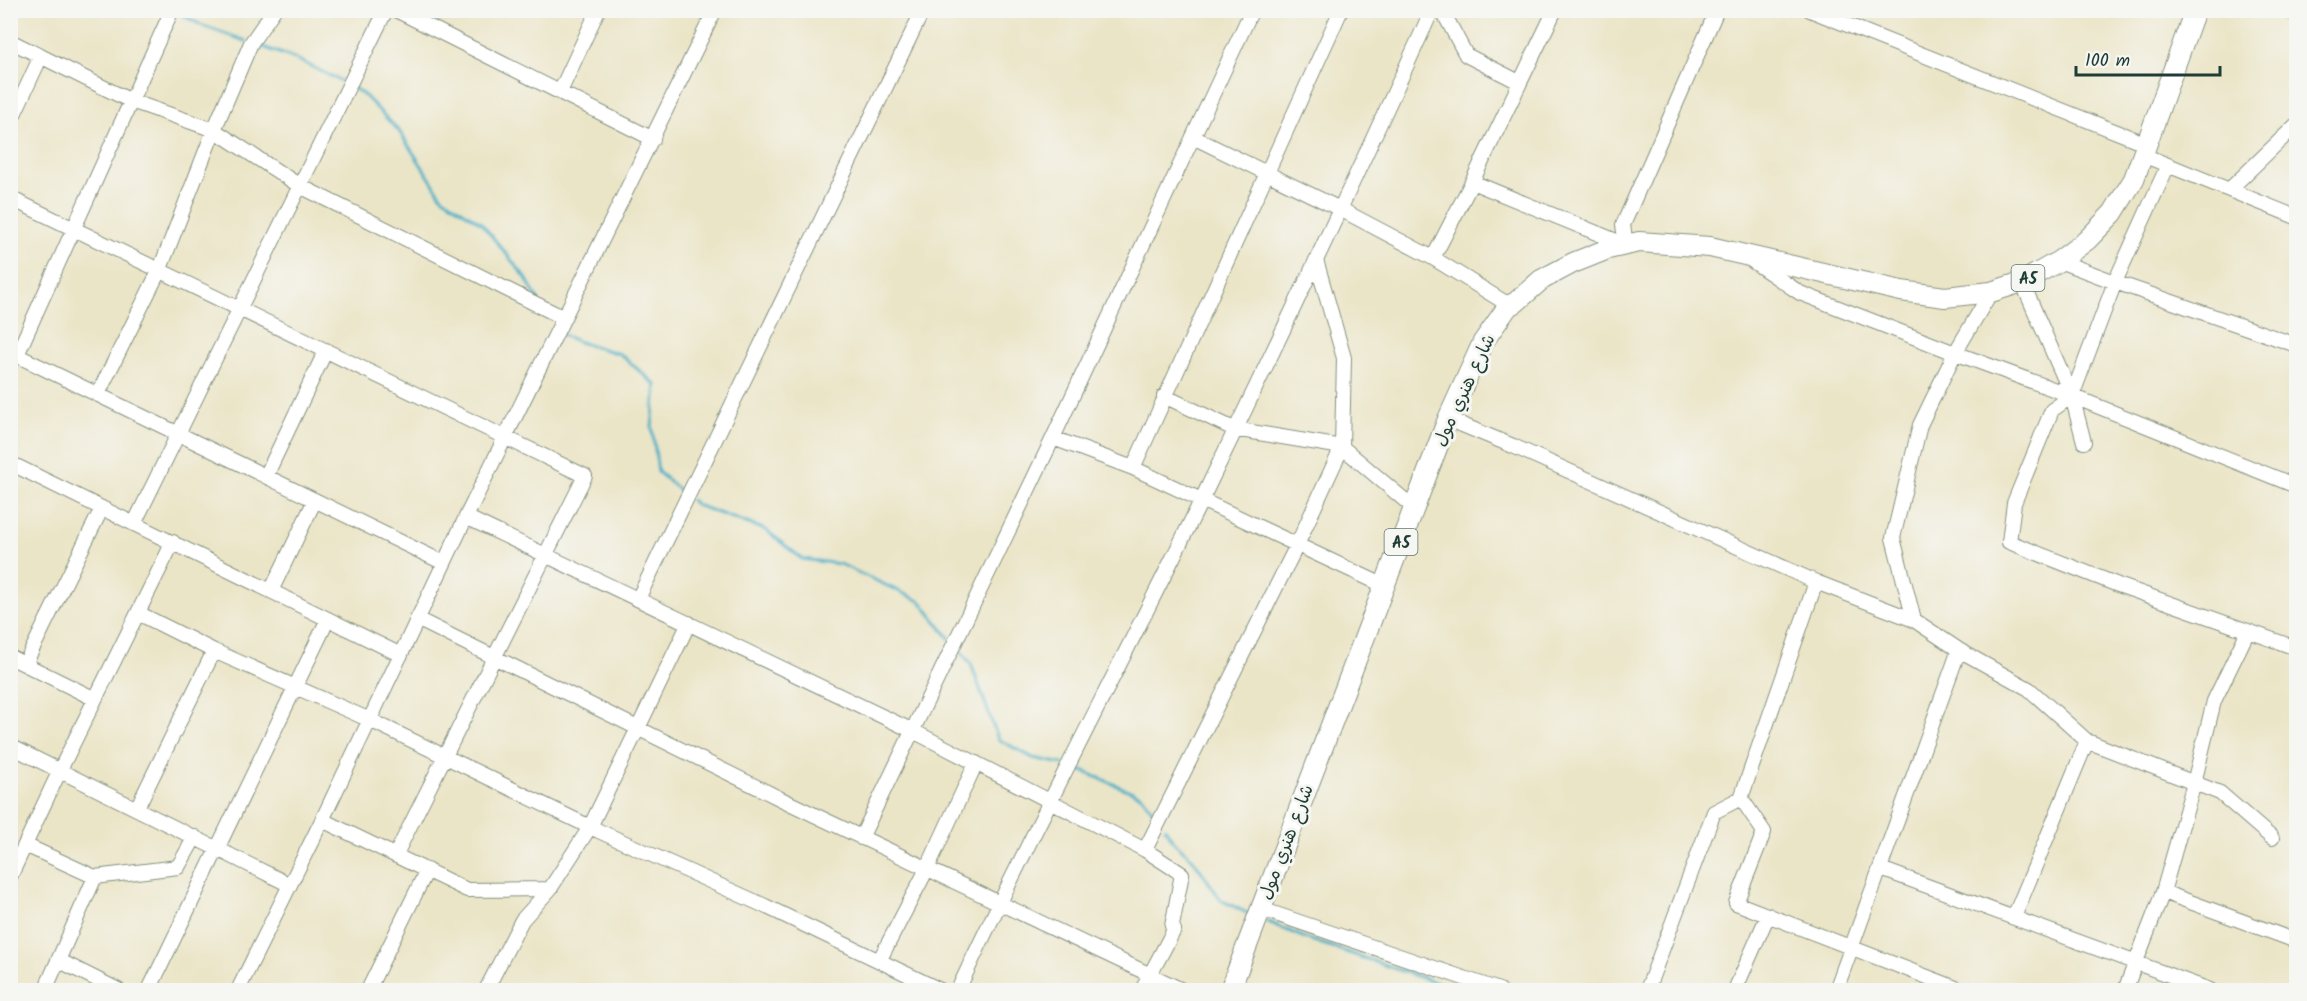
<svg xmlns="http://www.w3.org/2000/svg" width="2307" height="1001" viewBox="0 0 2307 1001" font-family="Kalam,'Playpen Sans Arabic',sans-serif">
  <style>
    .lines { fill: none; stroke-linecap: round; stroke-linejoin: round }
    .stream { stroke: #48afc7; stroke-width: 3 }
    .minor-casing { stroke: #85917e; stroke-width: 16 }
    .highway-casing { stroke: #85917e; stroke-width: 22 }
    .minor { stroke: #fff; stroke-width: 14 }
    .highway { stroke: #fff; stroke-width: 20 }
    .labels { text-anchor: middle; stroke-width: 6; stroke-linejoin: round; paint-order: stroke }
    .shield { fill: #f6f6f2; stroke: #60746d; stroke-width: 1.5 }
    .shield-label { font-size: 16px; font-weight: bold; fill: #1f3d34 }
    .street-label { font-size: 18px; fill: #1f3d34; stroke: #f6f6f2 }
  </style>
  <rect width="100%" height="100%" fill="#f6f6f2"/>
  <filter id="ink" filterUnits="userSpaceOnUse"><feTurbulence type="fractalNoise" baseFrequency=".0167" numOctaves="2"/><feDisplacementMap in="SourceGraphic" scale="12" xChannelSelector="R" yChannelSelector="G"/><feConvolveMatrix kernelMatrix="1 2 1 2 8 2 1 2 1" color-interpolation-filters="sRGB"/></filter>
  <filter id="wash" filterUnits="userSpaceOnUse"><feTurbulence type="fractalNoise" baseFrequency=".008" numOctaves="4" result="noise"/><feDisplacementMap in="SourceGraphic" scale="24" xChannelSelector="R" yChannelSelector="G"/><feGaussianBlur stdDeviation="1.35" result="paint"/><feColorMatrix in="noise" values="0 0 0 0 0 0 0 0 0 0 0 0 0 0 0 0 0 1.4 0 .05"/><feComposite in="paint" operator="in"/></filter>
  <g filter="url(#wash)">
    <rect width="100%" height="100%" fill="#ebe5c7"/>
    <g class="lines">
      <path class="stream" d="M 2271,10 L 2296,31
        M 175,11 L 203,26 L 246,41
        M 255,44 L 296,59 L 345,83
        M 354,88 L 366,97 L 399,131 L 442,197 L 481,223 L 526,278 L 538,300
        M 559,333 L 579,342 L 620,354 L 656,385 L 652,427 L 658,472 L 684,494
        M 691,500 L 696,505 L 766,530 L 802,559 L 840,564 L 920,601 L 950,639
        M 957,646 L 971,664 L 998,739 L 1033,758 L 1063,764
        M 1073,767 L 1142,796 L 1155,814
        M 1165,828 L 1174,842 L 1193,859 L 1221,900 L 1249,914
        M 1266,921 L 1305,938 L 1458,990"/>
    </g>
  </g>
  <g filter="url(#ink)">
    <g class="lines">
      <g class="minor-casing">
        <path id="minor" d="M 396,10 L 653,139
          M 1442,10 L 1466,55 L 1519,82
          M 1810,10 L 2147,144
          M 10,41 L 131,101 L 214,130 L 300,186 L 564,318
          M 560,92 L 598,10
          M 10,123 L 41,56
          M 1193,137 L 1340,209 L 1433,258 L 1509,305
          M 2143,155 L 2296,217
          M 1472,182 L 1626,245
          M 2229,190 L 2296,125
          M 10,198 L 585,476 L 396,854
          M 1626,245 L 1623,225 L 1717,10
          M 1433,258 L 1472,182 L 1555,10
          M 1751,260 L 1800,293 L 1955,353 L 2072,396 L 2296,486
          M 2059,261 L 2115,282 L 2296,345
          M 2022,282 L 2072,396 L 2052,410 L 2014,503 L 2009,542 L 2118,585 L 2296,648
          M 10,352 L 444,563
          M 17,355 L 172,10
          M 98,394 L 160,269 L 214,130 L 251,43 L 274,10
          M 1164,396 L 1234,429 L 1342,447 L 1414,508
          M 1448,419 L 1513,446 L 1816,582 L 1914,620 L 1959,650 L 2029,689 L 2087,741 L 2220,793 L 2272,838
          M 1053,438 L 1133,468 L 1385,586
          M 2084,442 L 2072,396 L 2115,282 L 2168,165
          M 10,463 L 401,655
          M 1133,468 L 1341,10
          M 266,476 L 326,350
          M 466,517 L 913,731 L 1145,850 L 1182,874 L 1172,926 L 1174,930 L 1142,990
          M 134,524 L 386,10
          M 1816,582 L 1741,798 L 1764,832 L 1736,903 L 1961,990
          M 271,591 L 315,500
          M 638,599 L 923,10
          M 138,613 L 214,651 L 370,720 L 590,827 L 765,906 L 940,990
          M 417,619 L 781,799 L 1182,990
          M 1914,620 L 1893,538 L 1920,425 L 1955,353 L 1991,292
          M 10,657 L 95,699
          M 25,664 L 102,508
          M 10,746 L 290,885
          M 137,808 L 214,651
          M 322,820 L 467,890 L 550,889
          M 861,838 L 1053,438 L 1252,10
          M 25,845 L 95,877 L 178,867 L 195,837
          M 1145,850 L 1297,545 L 1342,447 L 1344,358 L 1316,260
          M 1881,869 L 2210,990
          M 10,877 L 60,770 L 173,542
          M 2163,892 L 2296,941
          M 1261,909 L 1499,990
          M 2014,917 L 2087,741
          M 58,960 L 118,990
          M 879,961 L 927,869 L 976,763
          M 45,990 L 95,877
          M 149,990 L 328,619
          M 238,990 L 325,814 L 466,517 L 715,10
          M 368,990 L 427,870
          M 486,990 L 522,920 L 550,889 L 590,827 L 689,623
          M 958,990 C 1035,825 1121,665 1201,501 C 1280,338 1357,175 1432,10
          M 1647,990 L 1714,812 L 1741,798
          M 1735,990 L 1768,915
          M 1836,990 L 1959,650
          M 2125,990 L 2163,892 L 2194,783 L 2214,701 L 2248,631"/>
      </g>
      <g class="highway-casing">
        <path id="highway" d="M 1230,990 L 1448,419 L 1483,342 L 1509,305 L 1515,303 L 1541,280 L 1573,263 L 1608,249 L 1639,242 L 1710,247 L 1901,291 L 1945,297 L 1991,292 L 2022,282 L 2059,261 L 2087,240 L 2113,213 L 2134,179 L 2195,10"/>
      </g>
      <use href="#minor" class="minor"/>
      <use href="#highway" class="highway"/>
    </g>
  </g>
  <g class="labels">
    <g class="shield">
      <rect x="2011.5" y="265" width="33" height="26" rx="4.5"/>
      <rect x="1384.5" y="529" width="33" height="26" rx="4.5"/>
    </g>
    <g class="shield-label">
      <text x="2028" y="284">A5</text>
      <text x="1401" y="548">A5</text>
    </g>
    <g class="street-label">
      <text transform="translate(1464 390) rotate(-65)" y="6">شارع هنري مول</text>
      <text transform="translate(1286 842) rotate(-69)" y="6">شارع هنري مول</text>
    </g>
  </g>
  <rect width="2307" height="1001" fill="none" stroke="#f6f6f2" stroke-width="36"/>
  <path d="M2076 66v9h144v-9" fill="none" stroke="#1f3d34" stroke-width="3"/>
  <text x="2085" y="66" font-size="18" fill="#1f3d34" stroke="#f6f6f2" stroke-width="4.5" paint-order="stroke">100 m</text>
</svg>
